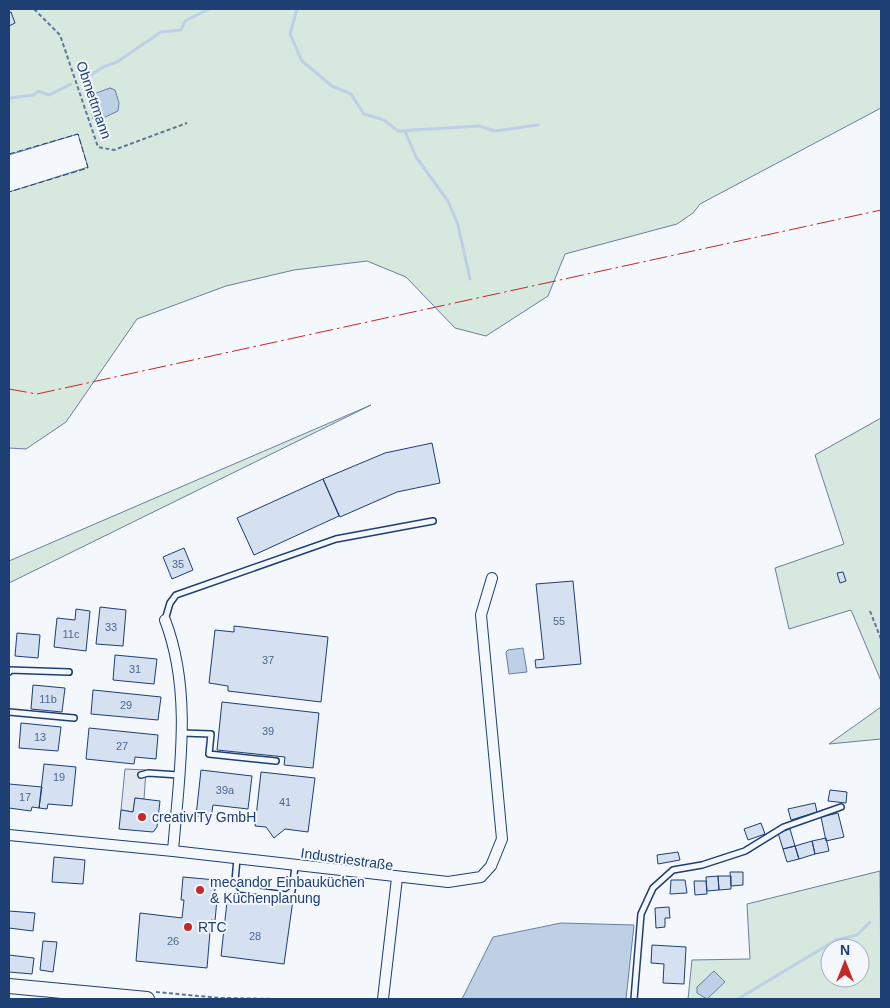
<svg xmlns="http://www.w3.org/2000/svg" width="890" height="1008" viewBox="0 0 890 1008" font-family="Helvetica,sans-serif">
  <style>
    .green { fill: #d7e8df; stroke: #687fa3; fill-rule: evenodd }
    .parking { fill: #e3e8f0; stroke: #687fa3 }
    .water { fill: #bed0e5; stroke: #687fa3 }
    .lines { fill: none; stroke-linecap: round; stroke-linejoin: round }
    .stream { stroke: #bed0e5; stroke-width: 3 }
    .building { fill: #d5e0f0; stroke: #1d3f73 }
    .lane-casing { stroke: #1d3f73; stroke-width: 8 }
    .street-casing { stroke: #1d3f73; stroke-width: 12 }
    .secondary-casing { stroke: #1d3f73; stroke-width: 16 }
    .path { stroke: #5e769c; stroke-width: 2; stroke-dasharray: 4 2.5; stroke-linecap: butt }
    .lane { stroke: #f4f7fb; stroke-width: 5 }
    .street { stroke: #f4f7fb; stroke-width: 10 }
    .secondary { stroke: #f4f7fb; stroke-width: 14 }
    .fence { stroke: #1d3f73; stroke-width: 1; stroke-dasharray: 6 2.5; stroke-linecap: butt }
    .power { stroke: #c62828; stroke-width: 1; stroke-dasharray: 18 4 2.5 4; stroke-linecap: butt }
    .poi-dot { fill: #c62828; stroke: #f4f7fb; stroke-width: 2 }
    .labels { text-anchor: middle; stroke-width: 4; stroke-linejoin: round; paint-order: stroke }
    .number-label { font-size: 11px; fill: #4b6792 }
    .street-label { font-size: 14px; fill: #1d3f73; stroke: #f4f7fb }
    .poi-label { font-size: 14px; fill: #1d3f73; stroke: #f4f7fb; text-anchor: start }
  </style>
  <rect width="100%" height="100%" fill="#f4f7fb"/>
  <path class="green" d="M 9,9 L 881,9 L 881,108 L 700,204 L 693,213 L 677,224 L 565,254 L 548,296 L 486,336 L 455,328 L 406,277 L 367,261 L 294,270 L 226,286 L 137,319 L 66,422 L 26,449 L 9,448 L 9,192 L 88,167 L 78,134 L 9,155 Z
    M 371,405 L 9,583 L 9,561 Z
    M 881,418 L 881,681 L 851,610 L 789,629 L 775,568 L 844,544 L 815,455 Z
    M 881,707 L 881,739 L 829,744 Z
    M 880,871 L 881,999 L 688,999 L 692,960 L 750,959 L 747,904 ZM 830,948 L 860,948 L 860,978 L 830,978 Z"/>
  <path class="parking" d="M 125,769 L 146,770 L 144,799 L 135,798 L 133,812 L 121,810 Z"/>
  <path class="water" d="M 110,88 L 115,90 L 119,103 L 118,111 L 101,119 L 93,119 L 88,96 Z
    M 523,648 L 527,672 L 509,674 L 506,652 L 508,650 Z
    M 561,923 L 634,925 L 626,999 L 462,999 L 493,937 Z
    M 714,971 L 725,982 L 707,999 L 697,993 L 697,987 Z"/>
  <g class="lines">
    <path class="stream" d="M 297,9 L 290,34 L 302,61 L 332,86 L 351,94 L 364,114 L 384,120 L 398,131 L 479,126 L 495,131 L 538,125
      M 83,80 L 103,67 L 117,62 L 161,32 L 181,30 L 185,21 L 209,9
      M 9,98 L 34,95 L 38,91 L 49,95 L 71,84
      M 405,131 L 416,157 L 448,201 L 458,225 L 470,279
      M 738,999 L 836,940 L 857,935 L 870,922"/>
  </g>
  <path class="building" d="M 11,12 L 15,23 L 9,26 L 9,13 Z
    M 432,443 L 440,483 L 397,492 L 340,517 L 323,479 L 385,453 Z
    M 323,479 L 339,516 L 254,555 L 237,518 Z
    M 184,548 L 193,570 L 172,579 L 163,557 Z
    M 843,572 L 846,581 L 840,583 L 837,573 Z
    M 573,581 L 581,664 L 536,668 L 535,660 L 544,659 L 536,584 Z
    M 100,607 L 126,610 L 123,646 L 96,644 Z
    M 76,609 L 90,611 L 86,651 L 54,647 L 57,618 L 75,620 Z
    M 234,626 L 328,637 L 321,702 L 228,691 L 228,686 L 209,683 L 215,630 L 234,632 Z
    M 17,633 L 40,635 L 38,658 L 15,656 Z
    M 115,655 L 157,659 L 154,684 L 113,680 Z
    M 33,685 L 65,688 L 62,712 L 31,709 Z
    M 93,690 L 161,697 L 158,720 L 91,714 Z
    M 222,702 L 319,713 L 313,768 L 284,765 L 285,757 L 217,750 Z
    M 21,723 L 61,727 L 58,751 L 19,748 Z
    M 89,728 L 158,735 L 156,759 L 135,757 L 134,764 L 86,759 Z
    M 44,764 L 76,767 L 72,806 L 48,804 L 47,809 L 39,808 Z
    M 201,770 L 252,776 L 248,809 L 213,805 L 211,818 L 196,816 Z
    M 261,772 L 315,778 L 308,832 L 285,829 L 274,838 L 266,827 L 255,826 Z
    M 9,784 L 42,787 L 39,808 L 32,807 L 31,811 L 9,808 Z
    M 830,790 L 847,792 L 846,803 L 828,801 Z
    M 135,798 L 160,801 L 157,827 L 153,832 L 119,829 L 121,810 L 133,812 Z
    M 815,803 L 817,812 L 791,820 L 788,809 Z
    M 838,813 L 844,837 L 826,841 L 821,817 Z
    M 761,823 L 765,834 L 748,840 L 744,829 Z
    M 790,829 L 795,846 L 783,849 L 778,833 Z
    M 826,838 L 829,851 L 815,854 L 812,841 Z
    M 812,841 L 815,854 L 799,859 L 795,846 Z
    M 795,846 L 799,859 L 787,862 L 783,849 Z
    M 678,852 L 680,860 L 658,864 L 657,855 Z
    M 54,857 L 85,860 L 83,884 L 52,882 Z
    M 730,872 L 743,872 L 743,885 L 731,886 Z
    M 718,876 L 719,890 L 707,891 L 706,877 Z
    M 718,876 L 731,876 L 731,889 L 719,890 Z
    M 183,877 L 216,880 L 214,898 L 217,899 L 215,921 L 211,920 L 207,968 L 136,961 L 140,913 L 182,918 L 184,900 L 181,900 Z
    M 671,880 L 685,880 L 687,893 L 670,894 Z
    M 694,881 L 706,881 L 707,894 L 695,895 Z
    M 228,893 L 293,900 L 284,964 L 221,956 Z
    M 669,907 L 670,918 L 665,918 L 665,927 L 656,928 L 655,908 Z
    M 9,911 L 35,913 L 33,931 L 9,928 Z
    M 43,941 L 57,942 L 53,972 L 40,970 Z
    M 652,945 L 686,947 L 684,984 L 663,983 L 664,964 L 651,963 Z
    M 9,955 L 34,958 L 32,974 L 9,972 Z"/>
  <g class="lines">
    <g class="lane-casing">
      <path id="lane" d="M 165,620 L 170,603 L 176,595 L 336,539 L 433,521
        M 9,672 L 9,670 L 69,672
        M 9,712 L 74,718
        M 182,733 L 211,734 L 209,754 L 276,761
        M 141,775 L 148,773 L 179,775
        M 237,859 L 235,881 L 241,889 L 287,895 L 292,891 L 295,866
        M 634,999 L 641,914 L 653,888 L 673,870 L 702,865 L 745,851 L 784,827 L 841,807"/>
    </g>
    <g class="street-casing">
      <path id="street" d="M 165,620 C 193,693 179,774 173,851
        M 9,835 L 173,851 L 448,882 L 481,877 L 491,866 L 502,839 L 481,615 L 492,578
        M 383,999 L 397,878"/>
    </g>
    <g class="secondary-casing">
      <path id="secondary" d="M 9,986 L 147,999"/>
    </g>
    <path class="path" d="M 34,9 L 60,35 L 98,147 L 114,150 L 187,123
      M 870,611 L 881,639
      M 156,992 L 220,998 L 278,999"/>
    <use href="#lane" class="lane"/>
    <use href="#street" class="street"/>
    <use href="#secondary" class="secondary"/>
    <path class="fence" d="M 9,154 L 78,134 L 88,168 L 9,192"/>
    <path class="power" d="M 9,389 L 37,394 L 881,210"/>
  </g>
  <g class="poi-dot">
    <circle cx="142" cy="817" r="5"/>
    <circle cx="200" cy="890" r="5"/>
    <circle cx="188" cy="927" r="5"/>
  </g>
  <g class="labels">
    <g class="number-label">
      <text x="178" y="568">35</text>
      <text x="559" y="625">55</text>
      <text x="111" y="631">33</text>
      <text x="71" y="638">11c</text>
      <text x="268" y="664">37</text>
      <text x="135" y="673">31</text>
      <text x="48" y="703">11b</text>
      <text x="126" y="709">29</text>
      <text x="268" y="735">39</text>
      <text x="40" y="741">13</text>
      <text x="122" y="750">27</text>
      <text x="59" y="781">19</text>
      <text x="225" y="794">39a</text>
      <text x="25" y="801">17</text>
      <text x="285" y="806">41</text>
      <text x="255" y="940">28</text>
      <text x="173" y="945">26</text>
    </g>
    <g class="street-label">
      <text transform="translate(94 100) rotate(71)" y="5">Obmettmann</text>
      <text transform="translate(347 859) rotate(8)" y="5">Industriestraße</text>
    </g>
    <g class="poi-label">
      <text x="152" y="822">creativITy GmbH</text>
      <text x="210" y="887">mecandor Einbauküchen<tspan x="210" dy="16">&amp; Küchenplanung</tspan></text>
      <text x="198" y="932">RTC</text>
    </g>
  </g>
  <rect width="890" height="1008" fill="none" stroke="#1d3f73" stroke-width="20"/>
  <g transform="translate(845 963)"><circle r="24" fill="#f4f7fb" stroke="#9eadc5"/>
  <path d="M0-4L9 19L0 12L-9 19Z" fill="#c62828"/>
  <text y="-8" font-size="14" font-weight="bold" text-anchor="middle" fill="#1d3f73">N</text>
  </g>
</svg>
